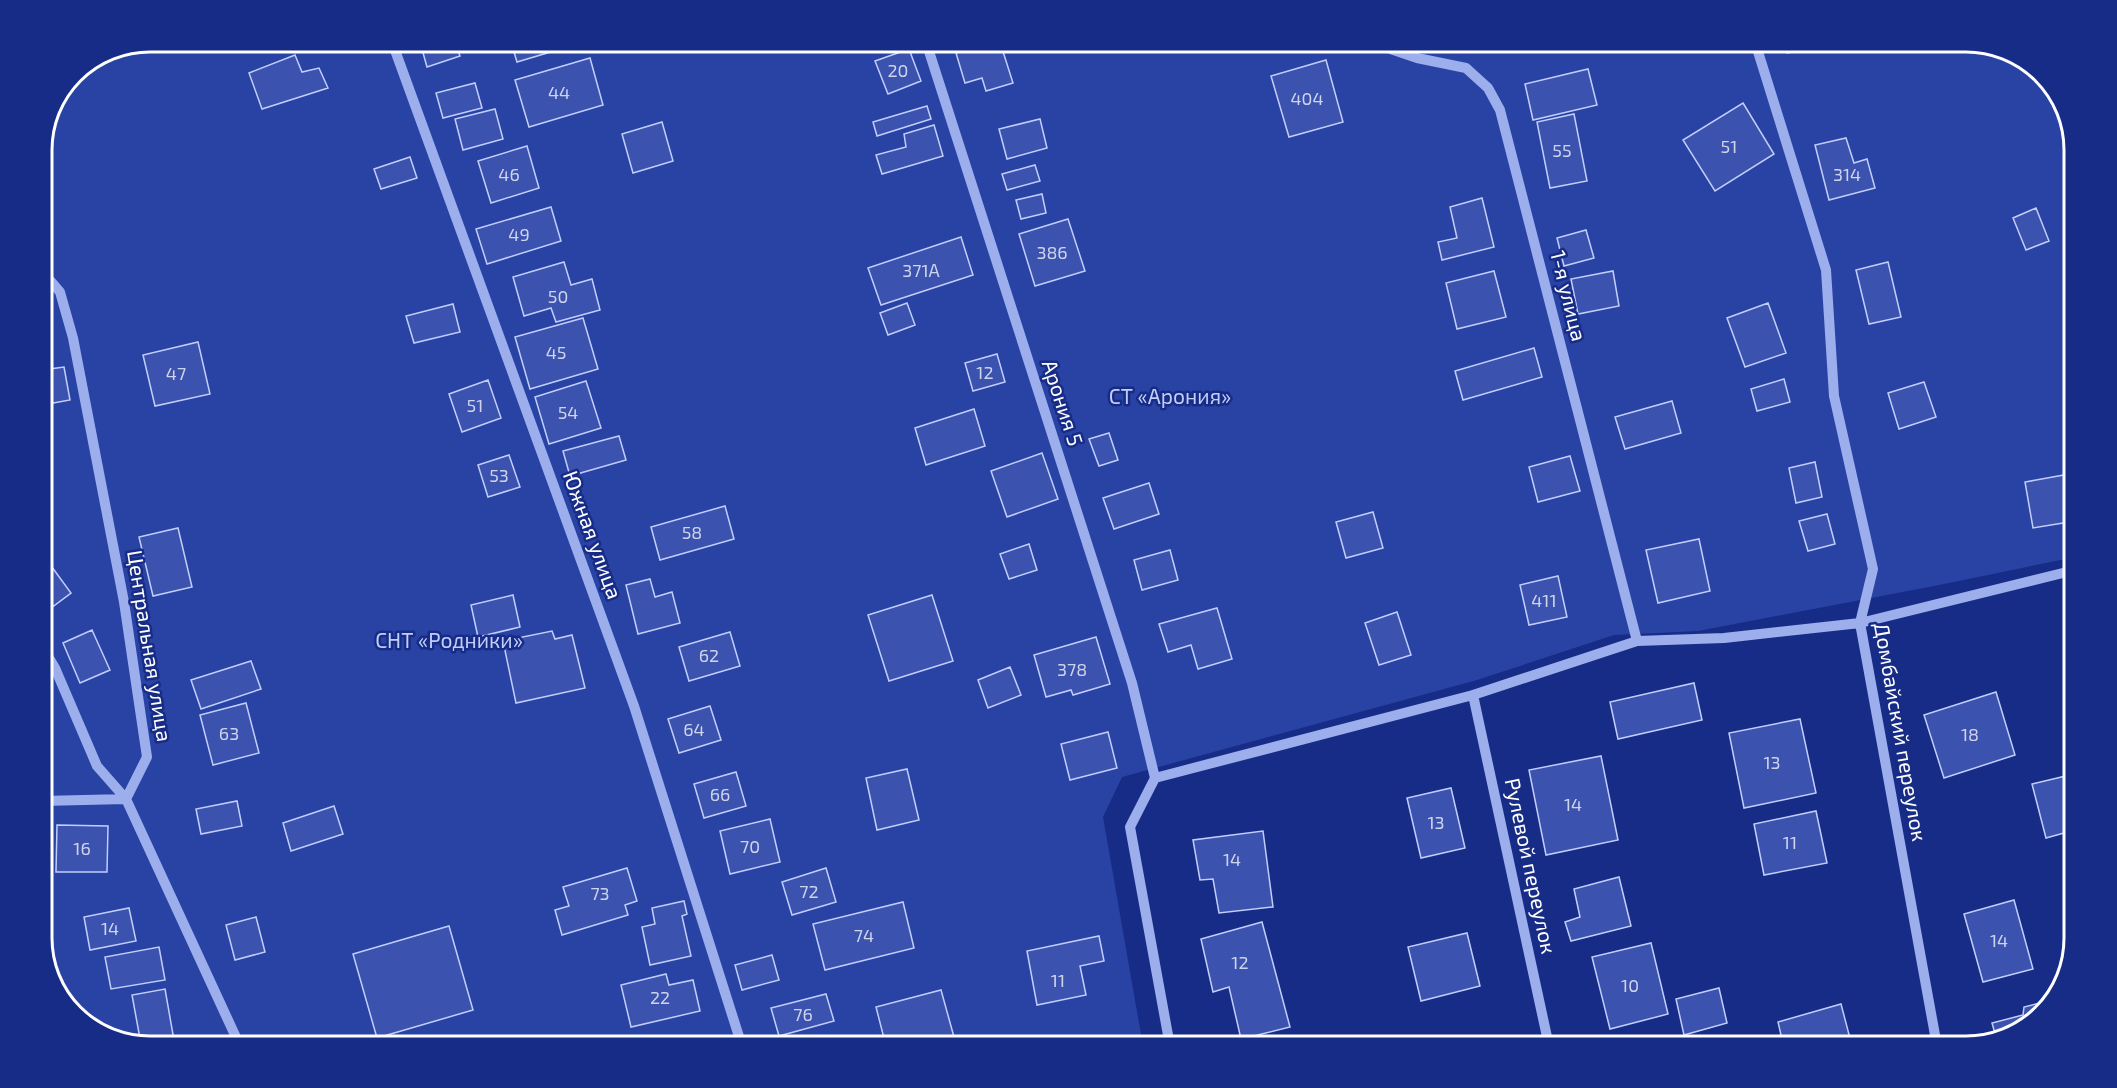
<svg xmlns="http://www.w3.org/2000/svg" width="2117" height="1088" viewBox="0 0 2117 1088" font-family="'Exo 2',sans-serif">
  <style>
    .green { fill: #2943a5 }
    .building { fill: #3b52ae; stroke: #c2cefa; stroke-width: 1.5 }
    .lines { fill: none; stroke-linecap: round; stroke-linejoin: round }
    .minor { stroke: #9daeed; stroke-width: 10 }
    .labels { text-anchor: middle; stroke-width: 5; stroke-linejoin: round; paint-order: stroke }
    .number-label { font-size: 18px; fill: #ced4eb }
    .street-label { font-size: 21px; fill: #fff; stroke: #172c86 }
    .park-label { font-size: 21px; fill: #c2cefa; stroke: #172c86 }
    .rim { fill: none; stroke: #fff; stroke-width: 3 }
  </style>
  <rect width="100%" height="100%" fill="#172c86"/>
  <path class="green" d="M 151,42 L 1966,42 L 2014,53 L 2056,90 L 2075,144 L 2075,557 L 1939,585 L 1698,631 L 1614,635 L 1477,680 L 1122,777 L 1103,817 L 1143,1046 L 151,1046 L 103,1035 L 61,998 L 42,945 L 42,144 L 74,74 L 109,50 Z"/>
  <path class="building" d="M 420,42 L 455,42 L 460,56 L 427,67 Z
    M 511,42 L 584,42 L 517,62 Z
    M 991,42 L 1000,42 L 1013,83 L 986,91 L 982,78 L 965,83 L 956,53 Z
    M 1785,42 L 1827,42 L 1827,46 L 1787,53 Z
    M 909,49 L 921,81 L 888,94 L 875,61 Z
    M 295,55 L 302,72 L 319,68 L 328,88 L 262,109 L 249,73 Z
    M 590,58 L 603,105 L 529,127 L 515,80 Z
    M 1326,60 L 1343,122 L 1289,137 L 1271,76 Z
    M 1588,69 L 1597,105 L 1533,120 L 1525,84 Z
    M 475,83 L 482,108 L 443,118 L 436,93 Z
    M 1743,103 L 1774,154 L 1715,191 L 1683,140 Z
    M 927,106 L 931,119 L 877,136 L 873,122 Z
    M 495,109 L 503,139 L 463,150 L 455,119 Z
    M 1574,114 L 1587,181 L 1550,188 L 1537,122 Z
    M 1040,119 L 1047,148 L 1007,159 L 999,129 Z
    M 662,122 L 673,161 L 633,173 L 622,134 Z
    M 934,125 L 943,156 L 882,174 L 876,155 L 906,147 L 904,134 Z
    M 1846,138 L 1854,163 L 1867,159 L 1875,188 L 1829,200 L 1815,145 Z
    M 527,146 L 539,188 L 491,203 L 478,161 Z
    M 410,157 L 417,178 L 381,189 L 374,169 Z
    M 1035,165 L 1040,181 L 1007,190 L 1002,174 Z
    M 1042,194 L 1046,213 L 1021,219 L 1016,200 Z
    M 1482,198 L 1494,247 L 1442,260 L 1438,242 L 1457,238 L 1450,207 Z
    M 551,207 L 561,241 L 487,264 L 476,229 Z
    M 2036,208 L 2049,241 L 2026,250 L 2013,218 Z
    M 1068,219 L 1085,271 L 1035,286 L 1019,234 Z
    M 1586,230 L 1594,258 L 1564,266 L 1557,238 Z
    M 961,237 L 973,275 L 881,305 L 868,268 Z
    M 564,262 L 571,285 L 592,279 L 600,310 L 556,322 L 551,308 L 524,316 L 513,277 Z
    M 1888,262 L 1901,317 L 1869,324 L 1856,270 Z
    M 1494,271 L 1506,317 L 1457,329 L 1446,283 Z
    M 1613,271 L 1619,306 L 1578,314 L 1571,279 Z
    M 907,303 L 915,325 L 888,335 L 880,313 Z
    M 1768,303 L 1786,353 L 1745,367 L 1727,318 Z
    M 453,304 L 460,332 L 414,343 L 406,316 Z
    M 583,318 L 598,369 L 530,389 L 515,337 Z
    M 198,342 L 210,394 L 155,406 L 143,355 Z
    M 1534,348 L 1542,377 L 1463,400 L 1455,371 Z
    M 997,354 L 1005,382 L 973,391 L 965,363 Z
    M 64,367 L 70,400 L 42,405 L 42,370 Z
    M 1784,379 L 1790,402 L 1757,411 L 1751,389 Z
    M 488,380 L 501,418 L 462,432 L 449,394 Z
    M 586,381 L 601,428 L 549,444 L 535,397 Z
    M 1924,382 L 1936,417 L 1899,429 L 1888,393 Z
    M 1672,401 L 1681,433 L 1625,449 L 1615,417 Z
    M 974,409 L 985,446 L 926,465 L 915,428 Z
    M 1109,433 L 1118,460 L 1099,466 L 1089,439 Z
    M 619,436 L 626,460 L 570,476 L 563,451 Z
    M 1042,453 L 1058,499 L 1007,517 L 991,471 Z
    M 509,455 L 520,487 L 488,497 L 478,465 Z
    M 1570,456 L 1580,491 L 1538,502 L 1529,467 Z
    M 1815,462 L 1822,497 L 1796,503 L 1789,468 Z
    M 2075,473 L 2075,521 L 2033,528 L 2025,482 Z
    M 1149,483 L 1159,514 L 1114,529 L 1103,498 Z
    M 725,506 L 734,539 L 660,560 L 651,527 Z
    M 1373,512 L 1383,548 L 1346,558 L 1336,522 Z
    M 1827,514 L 1835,544 L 1808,551 L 1799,521 Z
    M 178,528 L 192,587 L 153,596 L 139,537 Z
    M 1699,539 L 1710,591 L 1658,603 L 1646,550 Z
    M 1029,544 L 1037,570 L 1009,579 L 1000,554 Z
    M 1170,550 L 1178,580 L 1142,590 L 1134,560 Z
    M 49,563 L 71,593 L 43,614 L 42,568 Z
    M 1558,576 L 1567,617 L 1529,625 L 1520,585 Z
    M 650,579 L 655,597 L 672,592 L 680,623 L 638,634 L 626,585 Z
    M 513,595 L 520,627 L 478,637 L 471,605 Z
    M 932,595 L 953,661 L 889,681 L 868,615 Z
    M 1217,608 L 1232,659 L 1198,669 L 1191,645 L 1168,652 L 1159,624 Z
    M 1397,612 L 1411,655 L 1379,665 L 1365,623 Z
    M 92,630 L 110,670 L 80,683 L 63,643 Z
    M 552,631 L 555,639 L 572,635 L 585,688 L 516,703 L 503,641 Z
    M 730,632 L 740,666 L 689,681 L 679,647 Z
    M 1096,637 L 1110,684 L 1073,695 L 1071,690 L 1046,697 L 1034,655 Z
    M 251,661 L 261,689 L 201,709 L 191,680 Z
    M 1010,667 L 1021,695 L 988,708 L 978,680 Z
    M 1694,683 L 1702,720 L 1618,739 L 1610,702 Z
    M 1996,692 L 2015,755 L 1944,778 L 1924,715 Z
    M 246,703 L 259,753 L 213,765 L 200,715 Z
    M 710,706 L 721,740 L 679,753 L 668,719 Z
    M 1800,719 L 1816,793 L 1744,808 L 1729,733 Z
    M 1108,732 L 1117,768 L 1070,780 L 1061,744 Z
    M 1601,756 L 1618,840 L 1546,855 L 1529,770 Z
    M 907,769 L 919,820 L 877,830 L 866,778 Z
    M 736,772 L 746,806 L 704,818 L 694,784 Z
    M 2070,775 L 2075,793 L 2075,830 L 2046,838 L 2032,784 Z
    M 1451,788 L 1465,848 L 1421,858 L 1407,798 Z
    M 237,801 L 242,826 L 201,834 L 196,809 Z
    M 334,806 L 343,834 L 291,851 L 283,823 Z
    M 1816,811 L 1827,863 L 1764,875 L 1754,824 Z
    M 770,819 L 780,862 L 730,874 L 720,831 Z
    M 57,825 L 108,826 L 107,872 L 56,872 Z
    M 1263,831 L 1273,907 L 1219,913 L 1213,879 L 1200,880 L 1193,840 Z
    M 627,868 L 637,901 L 625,905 L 628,915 L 562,935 L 555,910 L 569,906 L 563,887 Z
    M 826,868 L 836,902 L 792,915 L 782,882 Z
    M 1619,877 L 1631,926 L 1571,941 L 1565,922 L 1580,917 L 1574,889 Z
    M 2014,900 L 2033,969 L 1983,982 L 1964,914 Z
    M 684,901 L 687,914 L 682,916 L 691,956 L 650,965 L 642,927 L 655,924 L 652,908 Z
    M 903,902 L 914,948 L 825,970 L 813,924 Z
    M 129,908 L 136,941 L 90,950 L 84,917 Z
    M 256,917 L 265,952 L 235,960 L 226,925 Z
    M 1262,922 L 1290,1027 L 1241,1039 L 1229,987 L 1213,992 L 1201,939 Z
    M 449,926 L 473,1010 L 377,1038 L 353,954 Z
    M 1467,933 L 1480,986 L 1421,1001 L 1408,947 Z
    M 1099,936 L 1104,961 L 1080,966 L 1086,995 L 1037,1005 L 1027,951 Z
    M 1651,943 L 1668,1014 L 1610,1029 L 1592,957 Z
    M 159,947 L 165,980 L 111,989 L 105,957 Z
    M 772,955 L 779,980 L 742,990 L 735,965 Z
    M 666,974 L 669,985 L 693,980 L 700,1011 L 631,1027 L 621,985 Z
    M 1719,988 L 1727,1023 L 1684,1035 L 1676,999 Z
    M 165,989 L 175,1046 L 151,1046 L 141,1044 L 132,995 Z
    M 941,990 L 954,1037 L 920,1046 L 886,1046 L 876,1007 Z
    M 826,994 L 834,1021 L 779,1036 L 771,1008 Z
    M 2051,1000 L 2026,1028 L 1996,1037 L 1992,1023 L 2023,1015 L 2024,1007 Z
    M 1841,1004 L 1852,1046 L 1770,1046 L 1769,1039 L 1781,1035 L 1778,1022 Z
    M 1321,1037 L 1323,1046 L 1290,1046 Z"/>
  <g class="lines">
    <path class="minor" d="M 392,42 L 634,706 L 742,1046
      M 926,42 L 1132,683 L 1155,778
      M 1370,42 L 1417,58 L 1466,68 L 1488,88 L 1500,110 L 1637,641
      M 1755,42 L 1826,270 L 1834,396 L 1873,569 L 1860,623 L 1937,1046
      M 42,271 L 60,292 L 73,338 L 124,602 L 147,757 L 126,799
      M 42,646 L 55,668 L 97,766 L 126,799 L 240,1046
      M 1473,695 L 1549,1046
      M 1155,778 L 1473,695 L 1637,641 L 1724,638 L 1860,623 L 2075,570
      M 1155,778 L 1130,827 L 1170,1046
      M 42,801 L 126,799"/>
  </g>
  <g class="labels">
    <g class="number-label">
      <text x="898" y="77">20</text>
      <text x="559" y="99">44</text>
      <text x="1307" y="105">404</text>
      <text x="1729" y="153">51</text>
      <text x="1562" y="157">55</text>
      <text x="509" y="181">46</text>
      <text x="1847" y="181">314</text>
      <text x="519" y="241">49</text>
      <text x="1052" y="259">386</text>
      <text x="921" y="277">371А</text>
      <text x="558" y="303">50</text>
      <text x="556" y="359">45</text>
      <text x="985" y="379">12</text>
      <text x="176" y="380">47</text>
      <text x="475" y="412">51</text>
      <text x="568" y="419">54</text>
      <text x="499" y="482">53</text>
      <text x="692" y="539">58</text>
      <text x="1544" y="607">411</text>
      <text x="709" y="662">62</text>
      <text x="1072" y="676">378</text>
      <text x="694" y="736">64</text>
      <text x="229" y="740">63</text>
      <text x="1970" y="741">18</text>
      <text x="1772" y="769">13</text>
      <text x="720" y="801">66</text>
      <text x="1573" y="811">14</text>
      <text x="1436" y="829">13</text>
      <text x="1790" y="849">11</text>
      <text x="750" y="853">70</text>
      <text x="82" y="855">16</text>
      <text x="1232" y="866">14</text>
      <text x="809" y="898">72</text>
      <text x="600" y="900">73</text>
      <text x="110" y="935">14</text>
      <text x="864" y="942">74</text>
      <text x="1999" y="947">14</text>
      <text x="1240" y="969">12</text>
      <text x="1058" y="987">11</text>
      <text x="1630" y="992">10</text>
      <text x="660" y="1004">22</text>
      <text x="803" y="1021">76</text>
    </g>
    <g class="street-label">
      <text transform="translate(1568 296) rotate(76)" y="7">1-я улица</text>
      <text transform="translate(1062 403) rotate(72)" y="7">Арония 5</text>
      <text transform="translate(592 535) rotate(70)" y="7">Южная улица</text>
      <text transform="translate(149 646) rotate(81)" y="7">Центральная улица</text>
      <text transform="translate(1900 732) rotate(80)" y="7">Домбайский переулок</text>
      <text transform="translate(1530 866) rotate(78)" y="7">Рулевой переулок</text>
    </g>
    <g class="park-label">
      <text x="1170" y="404">СТ «Арония»</text>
      <text x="449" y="648">СНТ «Родники»</text>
    </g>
  </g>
  <path d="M0 0H2117V1088H0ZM150 52H1966A98 98 0 0 1 2064 150V938A98 98 0 0 1 1966 1036H150A98 98 0 0 1 52 938V150A98 98 0 0 1 150 52Z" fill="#172c86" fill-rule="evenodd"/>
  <path class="rim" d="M150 52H1966A98 98 0 0 1 2064 150V938A98 98 0 0 1 1966 1036H150A98 98 0 0 1 52 938V150A98 98 0 0 1 150 52Z"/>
</svg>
